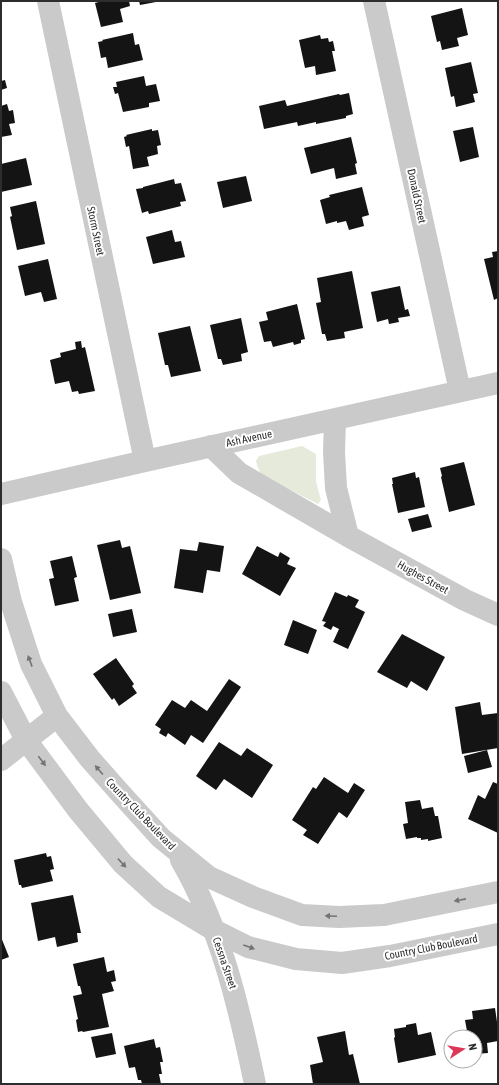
<svg xmlns="http://www.w3.org/2000/svg" width="499" height="1085" viewBox="0 0 499 1085" font-family="'Asap Condensed',sans-serif">
  <style>
    .green { fill: #e5eadb }
    .building { fill: #141414 }
    .lines { fill: none; stroke-linecap: round; stroke-linejoin: round }
    .minor { stroke: #cacaca; stroke-width: 22 }
    .oneway { fill: #747474 }
    .labels { text-anchor: middle; stroke-width: 4; stroke-linejoin: round; paint-order: stroke }
    .street-label { font-size: 11px; fill: #2d2d2d; stroke: #fff }
  </style>
  <rect width="100%" height="100%" fill="#fff"/>
  <path class="green" d="M 302,446 L 316,454 L 316,482 L 321,500 L 318,504 L 271,480 L 260,473 L 257,465 L 256,461 L 259,456 Z"/>
  <path class="building" d="M 102,1 L 129,1 L 130,6 L 120,9 L 123,22 L 101,27 L 95,3 Z
    M 139,1 L 156,1 L 156,2 L 140,5 Z
    M 462,8 L 468,35 L 457,38 L 459,46 L 442,50 L 440,41 L 437,42 L 431,16 Z
    M 133,33 L 135,45 L 139,44 L 143,60 L 108,68 L 106,57 L 101,58 L 98,42 L 103,41 L 102,40 Z
    M 320,35 L 321,39 L 328,38 L 329,42 L 333,41 L 335,51 L 332,51 L 336,71 L 316,75 L 315,66 L 305,68 L 299,40 Z
    M 471,62 L 478,93 L 473,94 L 475,102 L 456,107 L 454,96 L 451,97 L 445,68 Z
    M 144,76 L 146,86 L 156,84 L 160,101 L 149,103 L 149,107 L 123,112 L 118,93 L 115,94 L 113,87 L 117,87 L 116,82 Z
    M 5,80 L 7,88 L 1,90 L 1,81 Z
    M 349,93 L 353,114 L 346,116 L 346,118 L 316,124 L 316,122 L 298,126 L 297,122 L 264,129 L 259,106 L 285,100 L 287,106 L 339,94 L 340,95 Z
    M 7,104 L 9,111 L 13,110 L 15,123 L 9,124 L 12,135 L 1,137 L 1,106 Z
    M 473,127 L 479,157 L 460,162 L 453,131 Z
    M 152,129 L 152,131 L 158,130 L 161,145 L 157,146 L 158,154 L 147,157 L 149,166 L 133,169 L 129,146 L 126,147 L 124,137 L 127,136 L 126,135 Z
    M 351,137 L 357,163 L 355,164 L 357,174 L 336,179 L 334,168 L 311,174 L 304,148 Z
    M 26,158 L 32,185 L 1,192 L 1,164 Z
    M 246,176 L 252,201 L 223,208 L 217,182 Z
    M 174,179 L 175,184 L 181,183 L 186,201 L 180,202 L 181,206 L 149,214 L 148,211 L 142,213 L 136,189 L 143,188 L 143,187 Z
    M 362,187 L 369,215 L 362,217 L 364,226 L 349,230 L 346,221 L 337,223 L 337,221 L 326,224 L 320,200 L 330,197 L 329,195 Z
    M 36,201 L 45,244 L 17,250 L 10,217 L 12,216 L 10,207 Z
    M 172,230 L 175,242 L 181,241 L 185,257 L 153,264 L 146,237 Z
    M 498,251 L 498,298 L 494,300 L 484,259 L 493,257 L 492,252 Z
    M 48,259 L 57,299 L 44,302 L 41,292 L 25,296 L 18,266 Z
    M 352,271 L 363,328 L 344,332 L 345,338 L 327,341 L 325,334 L 322,334 L 316,303 L 321,302 L 317,278 Z
    M 400,286 L 405,310 L 408,309 L 410,316 L 398,318 L 399,322 L 389,324 L 388,319 L 377,322 L 371,292 Z
    M 297,304 L 305,339 L 301,340 L 301,343 L 294,345 L 293,342 L 273,347 L 271,341 L 264,342 L 259,322 L 268,320 L 266,312 Z
    M 241,318 L 248,352 L 241,354 L 242,361 L 223,365 L 221,359 L 218,359 L 210,325 Z
    M 190,326 L 201,371 L 171,377 L 168,365 L 165,365 L 158,333 Z
    M 81,341 L 82,348 L 85,347 L 95,391 L 79,394 L 78,391 L 72,392 L 69,381 L 55,384 L 50,360 L 61,357 L 60,353 L 76,349 L 75,342 Z
    M 464,462 L 475,505 L 449,512 L 441,477 L 442,476 L 440,468 Z
    M 415,472 L 416,478 L 419,477 L 425,507 L 398,513 L 392,484 L 393,484 L 392,478 Z
    M 428,514 L 432,527 L 412,532 L 408,519 Z
    M 120,540 L 122,548 L 130,546 L 141,593 L 110,600 L 97,545 Z
    M 199,542 L 224,546 L 220,572 L 207,570 L 203,593 L 174,588 L 180,549 L 197,551 Z
    M 257,546 L 278,557 L 280,552 L 290,558 L 287,564 L 296,568 L 280,596 L 242,574 Z
    M 72,556 L 77,577 L 74,578 L 79,601 L 55,606 L 49,579 L 54,578 L 50,561 Z
    M 335,592 L 347,597 L 348,595 L 359,600 L 355,607 L 365,612 L 348,649 L 333,642 L 339,629 L 333,626 L 331,630 L 323,626 L 326,622 L 322,621 Z
    M 132,609 L 137,632 L 113,637 L 108,614 Z
    M 293,620 L 317,630 L 308,654 L 284,645 Z
    M 402,634 L 445,657 L 427,691 L 411,681 L 407,688 L 377,672 Z
    M 116,658 L 134,684 L 132,686 L 137,693 L 119,706 L 114,698 L 112,700 L 93,674 Z
    M 229,679 L 241,687 L 203,743 L 191,735 L 185,745 L 168,733 L 166,737 L 159,733 L 161,729 L 155,725 L 172,700 L 185,708 L 191,700 L 207,711 Z
    M 480,702 L 482,715 L 498,713 L 498,748 L 462,754 L 455,707 Z
    M 219,742 L 241,756 L 247,748 L 273,765 L 252,798 L 224,779 L 216,790 L 196,776 Z
    M 487,750 L 492,767 L 468,773 L 464,756 Z
    M 324,777 L 348,793 L 354,783 L 365,790 L 347,818 L 339,812 L 318,844 L 303,835 L 307,830 L 292,820 L 313,787 L 316,789 Z
    M 493,782 L 498,784 L 498,833 L 468,819 L 478,795 L 485,799 Z
    M 420,800 L 422,809 L 433,807 L 435,816 L 438,816 L 442,838 L 428,841 L 428,839 L 421,840 L 421,838 L 417,838 L 417,837 L 406,839 L 403,824 L 408,823 L 405,802 Z
    M 46,853 L 47,857 L 51,856 L 54,869 L 50,870 L 53,881 L 22,888 L 21,885 L 19,885 L 14,860 Z
    M 73,895 L 81,933 L 77,933 L 78,942 L 57,947 L 55,937 L 38,941 L 31,903 Z
    M 1,937 L 9,957 L 1,960 Z
    M 104,957 L 107,972 L 114,970 L 116,981 L 111,982 L 114,991 L 102,994 L 109,1027 L 83,1032 L 82,1031 L 78,1032 L 76,1020 L 78,1019 L 73,996 L 82,994 L 80,986 L 78,986 L 73,964 Z
    M 495,1008 L 498,1029 L 498,1041 L 487,1043 L 488,1053 L 476,1054 L 475,1037 L 468,1037 L 465,1020 L 473,1019 L 472,1011 Z
    M 416,1023 L 418,1035 L 431,1032 L 436,1055 L 398,1063 L 394,1038 L 395,1037 L 394,1029 L 406,1027 L 406,1025 Z
    M 345,1031 L 349,1055 L 353,1054 L 360,1084 L 313,1084 L 310,1065 L 323,1062 L 317,1037 Z
    M 112,1033 L 116,1054 L 96,1058 L 91,1037 Z
    M 154,1039 L 156,1048 L 160,1047 L 163,1062 L 160,1062 L 162,1074 L 159,1074 L 161,1084 L 142,1084 L 141,1080 L 138,1080 L 135,1067 L 129,1068 L 124,1046 Z"/>
  <g class="lines">
    <path class="minor" d="M 48,1 L 145,461
      M 374,1 L 460,391
      M 335,419 L 334,452 L 336,488 L 348,536
      M 211,446 L 239,473 L 348,536 L 465,600 L 498,615
      M 1,494 L 145,461 L 498,383
      M 1,559 L 11,602 L 31,664 L 57,716 L 90,759 L 121,794 L 161,838 L 209,877 L 253,897 L 302,915 L 339,917 L 384,915 L 498,892
      M 1,692 L 26,740 L 78,810 L 123,864 L 159,897 L 214,930 L 248,947 L 296,959 L 342,963 L 390,956 L 498,934
      M 1,760 L 57,716
      M 181,860 C 221,929 239,1007 255,1084"/>
  </g>
  <defs><path id="oneway-solid" d="M-6-.8H1V-3.2L6.5 0L1 3.2V.8H-6Z"/></defs>
  <g class="oneway">
    <use href="#oneway-solid" transform="translate(30 661) rotate(-110)"/>
    <use href="#oneway-solid" transform="translate(42 761) rotate(53)"/>
    <use href="#oneway-solid" transform="translate(99 770) rotate(-131)"/>
    <use href="#oneway-solid" transform="translate(122 863) rotate(47)"/>
    <use href="#oneway-solid" transform="translate(460 900) rotate(169)"/>
    <use href="#oneway-solid" transform="translate(331 916) rotate(-178)"/>
    <use href="#oneway-solid" transform="translate(249 947) rotate(20)"/>
  </g>
  <g class="labels">
    <g class="street-label">
      <text transform="translate(417 196) rotate(78)" y="4">Donald Street</text>
      <text transform="translate(96 231) rotate(78)" y="4">Storm Street</text>
      <text transform="translate(249 438) rotate(-12)" y="4">Ash Avenue</text>
      <text transform="translate(423 577) rotate(29)" y="4">Hughes Street</text>
      <text transform="translate(141 814) rotate(46)" y="4">Country Club Boulevard</text>
      <text transform="translate(431 947) rotate(-11)" y="4">Country Club Boulevard</text>
      <text transform="translate(225 963) rotate(71)" y="4">Cessna Street</text>
    </g>
  </g>
  <rect width="499" height="1085" fill="none" stroke="#2d2d2d" stroke-width="4"/>
  <g transform="translate(463 1049) rotate(78)"><circle r="19" fill="#ffffff" stroke="#ababab"/>
  <path d="M0-3L7 15L0 10L-7 15Z" fill="#dc3757"/>
  <text y="-6" font-size="11" font-weight="bold" text-anchor="middle" fill="#2d2d2d">N</text>
  </g>
</svg>
